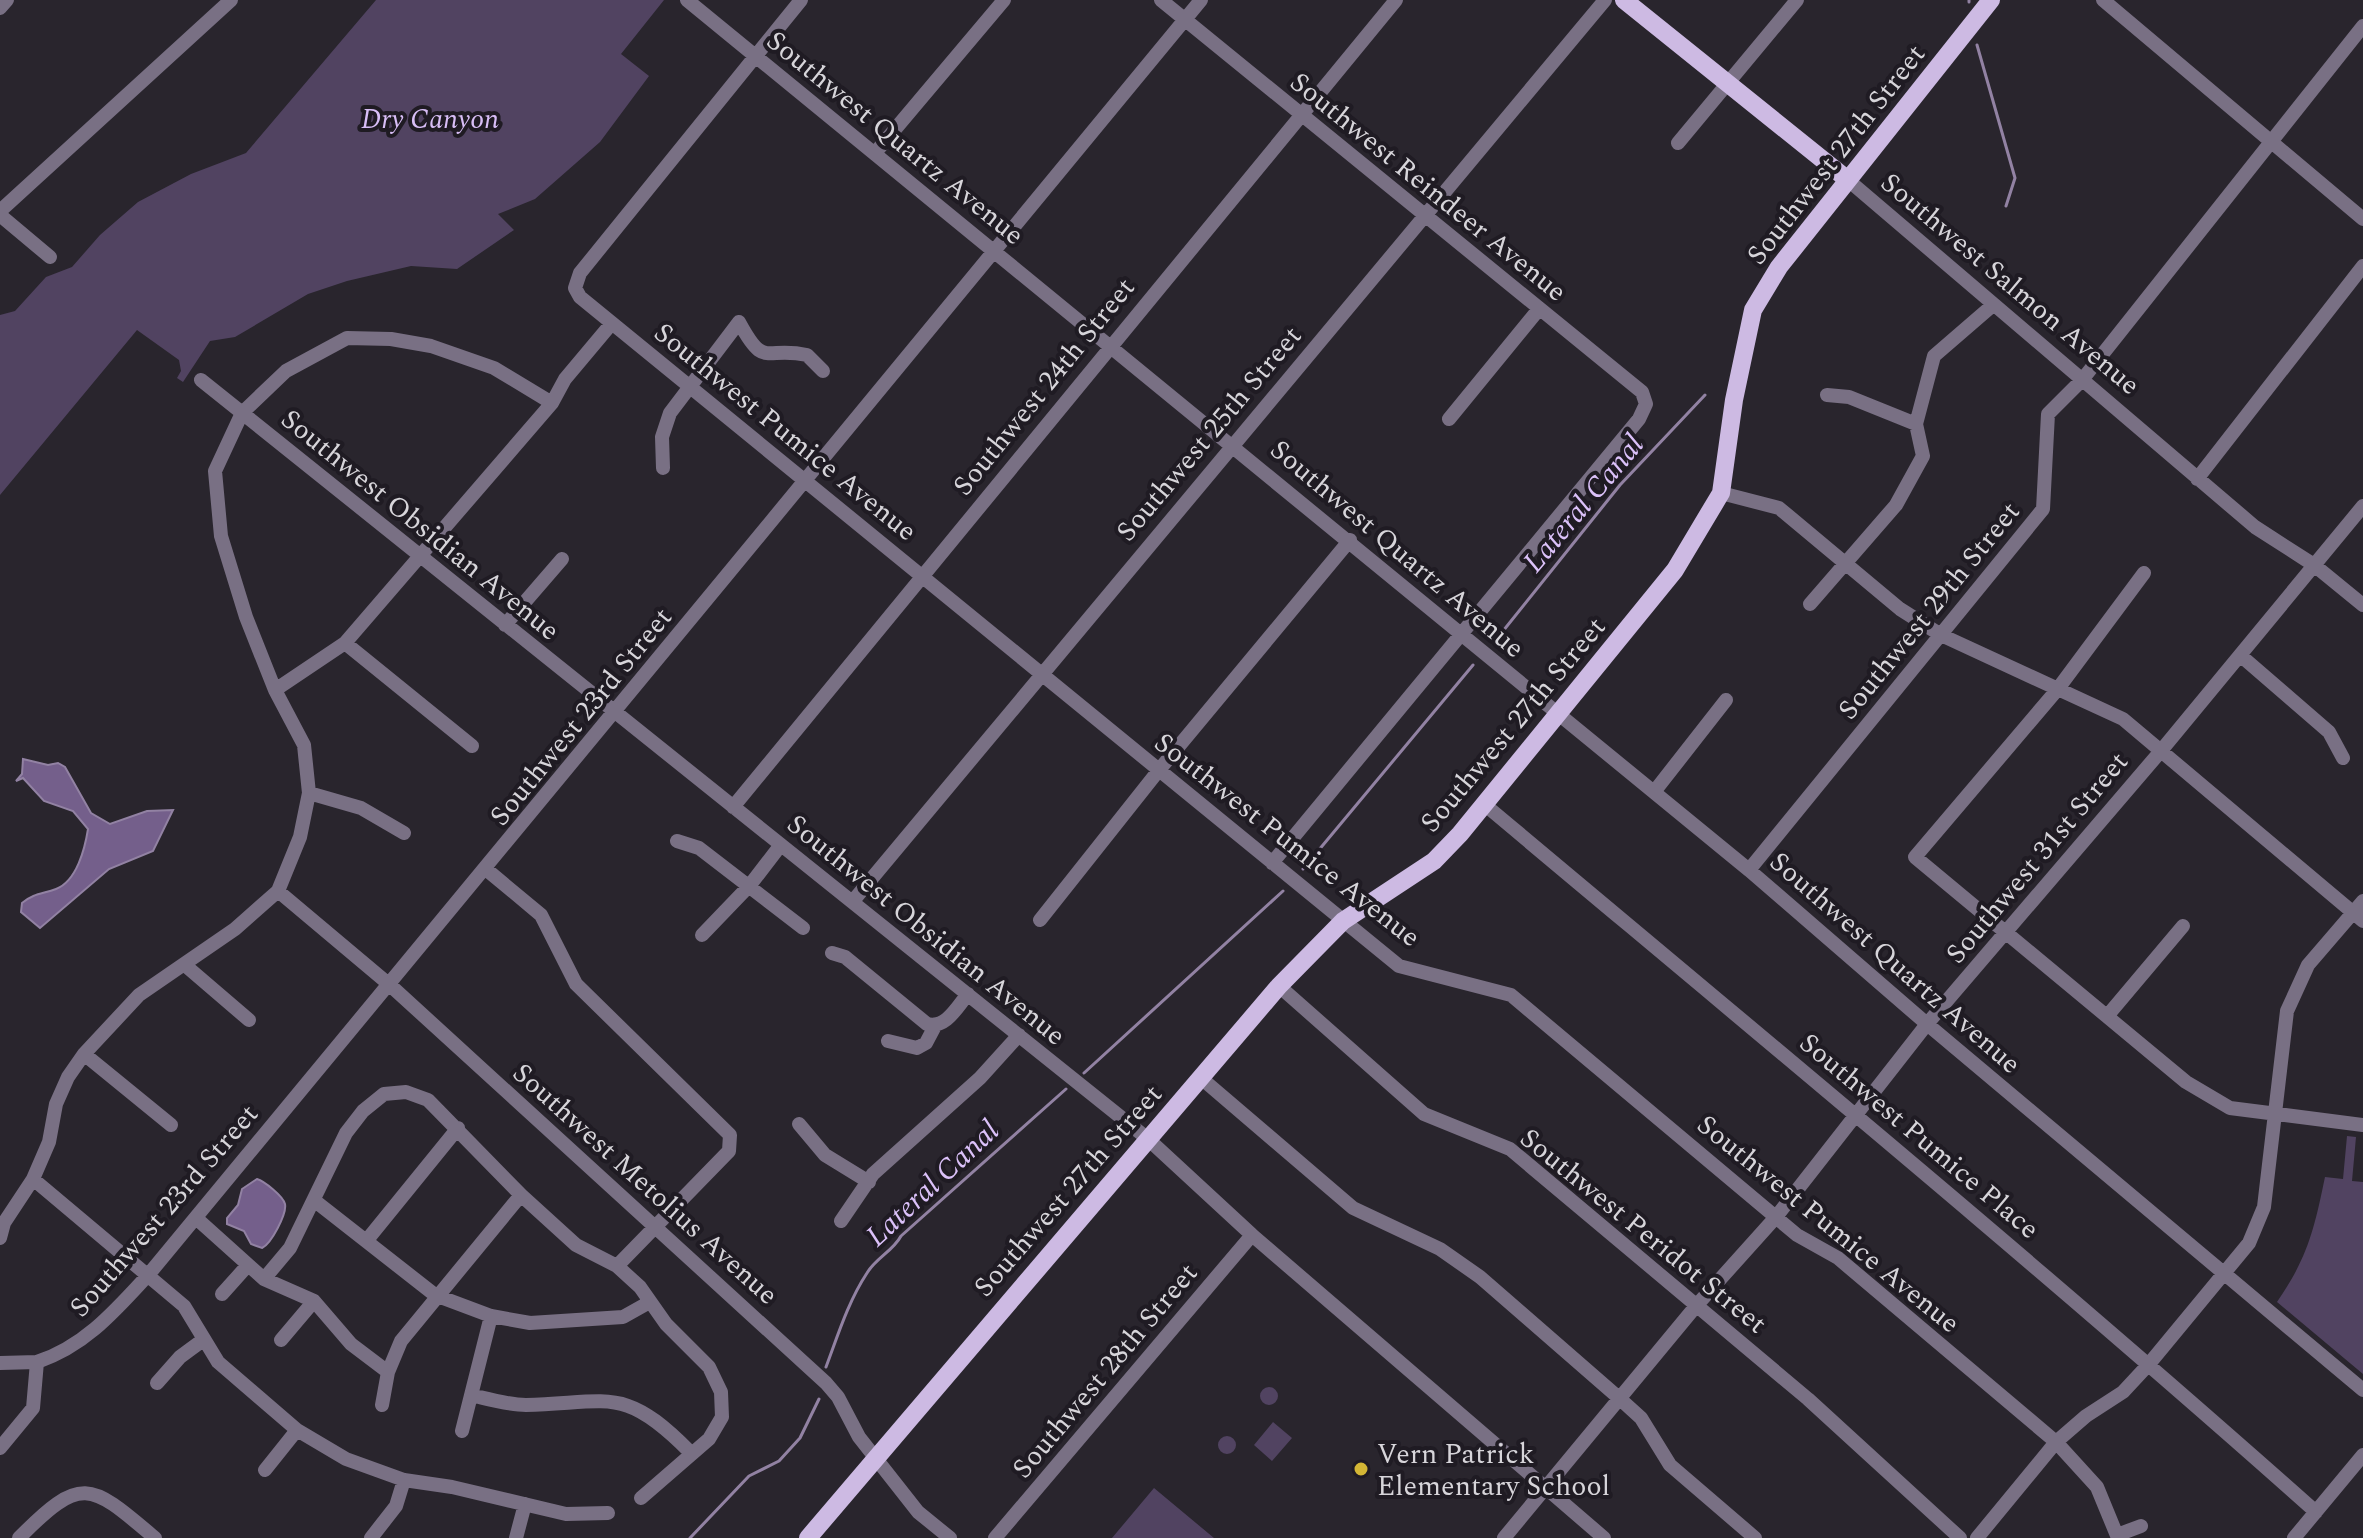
<svg xmlns="http://www.w3.org/2000/svg" width="2363" height="1538" viewBox="0 0 2363 1538" font-family="Spectral,serif">
  <style>
    .green { fill: #514361 }
    .water { fill: #745f8b; stroke: #9282a3; stroke-width: 2 }
    .lines { fill: none; stroke-linecap: round; stroke-linejoin: round }
    .stream { stroke: #9282a3; stroke-width: 3 }
    .minor { stroke: #797084; stroke-width: 14 }
    .major { stroke: #cdbae3; stroke-width: 18 }
    .poi-dot { fill: #d3b635; stroke: #1f1b23; stroke-width: 3 }
    .labels { text-anchor: middle; stroke-width: 8; stroke-linejoin: round; paint-order: stroke }
    .park-label { font-size: 28px; font-style: italic; fill: #d8bef6; stroke: #1f1b23 }
    .street-label { font-size: 28px; fill: #d7d5da; stroke: #1f1b23 }
    .poi-label { font-size: 28px; fill: #d7d5da; stroke: #1f1b23; text-anchor: start }
    .water-label { font-size: 30px; font-style: italic; fill: #dbc1f9; stroke: #1f1b23 }
  </style>
  <rect width="100%" height="100%" fill="#29252d"/>
  <path class="green" d="M 376,0 L 664,0 L 621,54 L 649,76 L 600,142 L 535,199 L 498,214 L 514,230 L 457,269 L 411,266 L 347,281 L 308,294 L 235,337 L 210,341 L 183,382 L 177,378 L 181,371 L 179,360 L 137,330 L 0,495 L 0,315 L 15,311 L 46,277 L 72,267 L 100,235 L 138,202 L 191,174 L 246,153 Z
    M 2347,1136 L 2356,1137 L 2352,1181 L 2363,1182 L 2363,1374 L 2277,1302 C 2308,1257 2314,1230 2325,1177 L 2343,1179 Z
    M1260 1396a9 9 0 1 1 18 0a9 9 0 1 1-18 0Z
    M 1273,1422 L 1292,1438 L 1272,1461 L 1254,1445 Z
    M1218 1445a9 9 0 1 1 18 0a9 9 0 1 1-18 0Z
    M 1154,1488 L 1214,1538 L 1112,1538 Z"/>
  <path class="water" d="M 23,759 L 48,765 L 58,763 L 65,767 L 91,813 L 110,824 L 147,811 L 173,810 L 153,851 L 109,869 L 40,928 L 21,912 L 22,903 C 34,893 43,894 56,889 C 77,881 85,848 88,829 L 73,811 L 44,801 L 23,778 L 16,781 L 22,774 Z
    M 257,1179 C 264,1181 283,1196 285,1204 C 287,1214 271,1244 262,1248 L 251,1244 L 244,1231 L 227,1224 L 227,1218 L 238,1205 L 242,1189 Z"/>
  <g class="lines">
    <path class="stream" d="M 1969,2 L 1969,0
      M 1977,45 L 2015,178 L 2006,206
      M 1495,641 L 1620,485 L 1705,395
      M 1303,869 L 1473,665
      M 1084,1073 L 1283,891
      M 826,1367 C 838,1335 848,1302 867,1273 C 876,1258 893,1251 901,1236 L 1066,1089
      M 690,1538 L 749,1476 L 779,1461 L 800,1438 L 819,1399"/>
    <path class="minor" d="M 687,0 L 1749,870 L 1927,1024 L 2363,1390
      M 801,0 L 580,273 L 575,288 L 580,297 L 1399,966 L 1511,995 L 1797,1235 L 1838,1258 L 2056,1442 L 2097,1487 L 2118,1538
      M 1161,0 L 1642,392 L 1646,404 L 1639,419 L 1272,863
      M 2103,0 L 2363,219
      M 0,8 L 7,0
      M 1678,143 L 1797,0
      M 875,153 L 1004,0
      M 1848,180 L 2255,527 L 2314,565 L 2363,605
      M 0,211 L 231,0
      M 0,215 L 50,257
      M 201,380 L 1148,1139 L 1252,1235 L 1604,1538
      M 1827,395 L 1849,397 L 1916,424
      M 1449,419 L 1539,309
      M 663,468 L 662,437 L 670,413 L 739,322 C 765,370 764,346 807,355 L 823,371
      M 2197,479 L 2363,266
      M 1721,493 L 1779,508 L 1900,609 L 1941,635 L 2123,719 L 2363,921
      M 2144,573 L 2057,690 L 1915,857 L 2186,1082 L 2230,1108 L 2363,1125
      M 1810,604 L 1896,505 L 1923,456 L 1916,424 L 1934,356 L 1993,305
      M 505,625 L 562,559
      M 345,643 L 472,746
      M 2240,655 L 2329,732 L 2343,758
      M 275,690 L 345,643 L 552,403 L 565,379 L 612,323
      M 1654,792 L 1726,700
      M 309,793 L 361,808 L 404,833
      M 1484,804 C 1763,1038 2044,1270 2316,1512
      M 733,807 L 1396,0
      M 677,841 L 699,848 L 803,928
      M 487,870 L 541,915 L 576,984 L 730,1135 L 729,1151 L 617,1266
      M 1749,870 L 2043,509 L 2048,414 L 2082,380 L 2363,26
      M 278,891 L 391,986 L 826,1383 L 838,1397 L 859,1437 L 918,1512 L 950,1538
      M 853,901 L 1605,0
      M 1040,920 L 1159,770 L 1350,540
      M 702,935 L 750,885 L 780,846
      M 832,953 L 845,957 L 927,1024 C 946,1029 957,1007 968,994
      M 186,966 L 249,1020
      M 1279,986 L 1424,1114 L 1510,1149 L 1808,1399 L 1960,1538
      M 2108,1015 L 2183,926
      M 888,1041 L 917,1048 L 926,1043 L 935,1026
      M 84,1054 L 171,1125
      M 1201,1078 L 1353,1208 L 1440,1249 L 1480,1277 L 1619,1398 L 1641,1418 L 1670,1465 L 1755,1538
      M 799,1124 L 825,1155 L 869,1182
      M 33,1179 L 184,1306 L 218,1362 L 297,1430 L 346,1459 L 404,1480 L 452,1487 L 566,1514 L 608,1513
      M 315,1201 L 435,1295 L 491,1316 L 530,1323 L 623,1317 L 648,1303
      M 196,1218 L 264,1279 L 314,1301 L 351,1344 L 388,1372
      M 841,1221 L 873,1174 L 980,1078 L 1019,1035
      M 0,1238 L 4,1223 L 33,1179 L 49,1142 L 56,1104 L 68,1077 L 84,1054 L 139,995 L 235,929 L 278,891 L 300,837 L 309,793 L 304,745 L 275,690 L 246,617 L 221,536 L 215,471 L 242,413 L 286,371 L 347,338 L 391,339 L 431,346 L 494,368 L 552,403
      M 367,1240 L 458,1128
      M 264,1279 L 290,1248 L 346,1133 L 363,1111 L 384,1094 L 406,1092 L 428,1100 L 521,1195 L 576,1245 L 617,1266 L 640,1287 L 666,1324 L 709,1367 L 721,1392 L 722,1417 L 709,1439 L 641,1498
      M 222,1294 L 248,1265
      M 281,1340 L 314,1301
      M 0,1363 L 37,1362
      M 157,1383 L 180,1357 L 203,1340
      M 471,1395 C 488,1399 508,1405 526,1405 C 611,1403 624,1385 690,1452
      M 382,1405 L 388,1372 L 401,1341 L 521,1195
      M 462,1431 L 491,1316
      M 0,1448 L 33,1408 L 37,1362 C 85,1346 115,1311 149,1274 C 500,850 851,425 1201,0
      M 265,1470 L 297,1430
      M 2117,1535 L 2141,1526
      M 19,1538 C 82,1474 90,1483 155,1538
      M 371,1538 L 396,1506 L 404,1480
      M 516,1538 L 525,1504
      M 995,1538 L 1252,1235
      M 1504,1538 L 1696,1306 L 1776,1217 L 1927,1024 L 2160,752 L 2363,506
      M 1977,1538 L 2056,1442 L 2086,1416 L 2123,1392 L 2149,1364 L 2249,1243 L 2264,1207 L 2287,1011 L 2308,965 L 2363,901
      M 2294,1538 L 2363,1455"/>
    <path class="major" d="M 1624,0 L 1848,180
      M 808,1538 L 1279,986 L 1343,921 L 1434,861 L 1460,834 L 1675,570 L 1721,493 L 1734,400 L 1753,310 L 1779,267 L 1991,0"/>
  </g>
  <circle class="poi-dot" cx="1361" cy="1469" r="8"/>
  <g class="labels">
    <g class="park-label">
      <text x="430" y="128">Dry Canyon</text>
    </g>
    <g class="street-label">
      <text transform="translate(896 137) rotate(39)" y="10">Southwest Quartz Avenue</text>
      <text transform="translate(1835 154) rotate(-52)" y="10">Southwest 27th Street</text>
      <text transform="translate(1429 186) rotate(39)" y="10">Southwest Reindeer Avenue</text>
      <text transform="translate(2011 283) rotate(40)" y="10">Southwest Salmon Avenue</text>
      <text transform="translate(1043 386) rotate(-51)" y="10">Southwest 24th Street</text>
      <text transform="translate(786 431) rotate(39)" y="10">Southwest Pumice Avenue</text>
      <text transform="translate(1208 433) rotate(-50)" y="10">Southwest 25th Street</text>
      <text transform="translate(421 524) rotate(39)" y="10">Southwest Obsidian Avenue</text>
      <text transform="translate(1398 548) rotate(40)" y="10">Southwest Quartz Avenue</text>
      <text transform="translate(1928 610) rotate(-51)" y="10">Southwest 29th Street</text>
      <text transform="translate(580 716) rotate(-51)" y="10">Southwest 23rd Street</text>
      <text transform="translate(1512 724) rotate(-50)" y="10">Southwest 27th Street</text>
      <text transform="translate(1288 839) rotate(38)" y="10">Southwest Pumice Avenue</text>
      <text transform="translate(2036 857) rotate(-50)" y="10">Southwest 31st Street</text>
      <text transform="translate(927 929) rotate(39)" y="10">Southwest Obsidian Avenue</text>
      <text transform="translate(1896 962) rotate(41)" y="10">Southwest Quartz Avenue</text>
      <text transform="translate(1920 1135) rotate(40)" y="10">Southwest Pumice Place</text>
      <text transform="translate(646 1183) rotate(42)" y="10">Southwest Metolius Avenue</text>
      <text transform="translate(1067 1190) rotate(-49)" y="10">Southwest 27th Street</text>
      <text transform="translate(163 1210) rotate(-49)" y="10">Southwest 23rd Street</text>
      <text transform="translate(1829 1223) rotate(39)" y="10">Southwest Pumice Avenue</text>
      <text transform="translate(1644 1230) rotate(39)" y="10">Southwest Peridot Street</text>
      <text transform="translate(1104 1370) rotate(-50)" y="10">Southwest 28th Street</text>
    </g>
    <g class="poi-label">
      <text x="1377" y="1463">Vern Patrick<tspan x="1377" dy="32">Elementary School</tspan></text>
    </g>
    <g class="water-label">
      <text transform="translate(1583 503) rotate(-50)" y="10">Lateral Canal</text>
      <text transform="translate(932 1183) rotate(-43)" y="10">Lateral Canal</text>
    </g>
  </g>
</svg>
